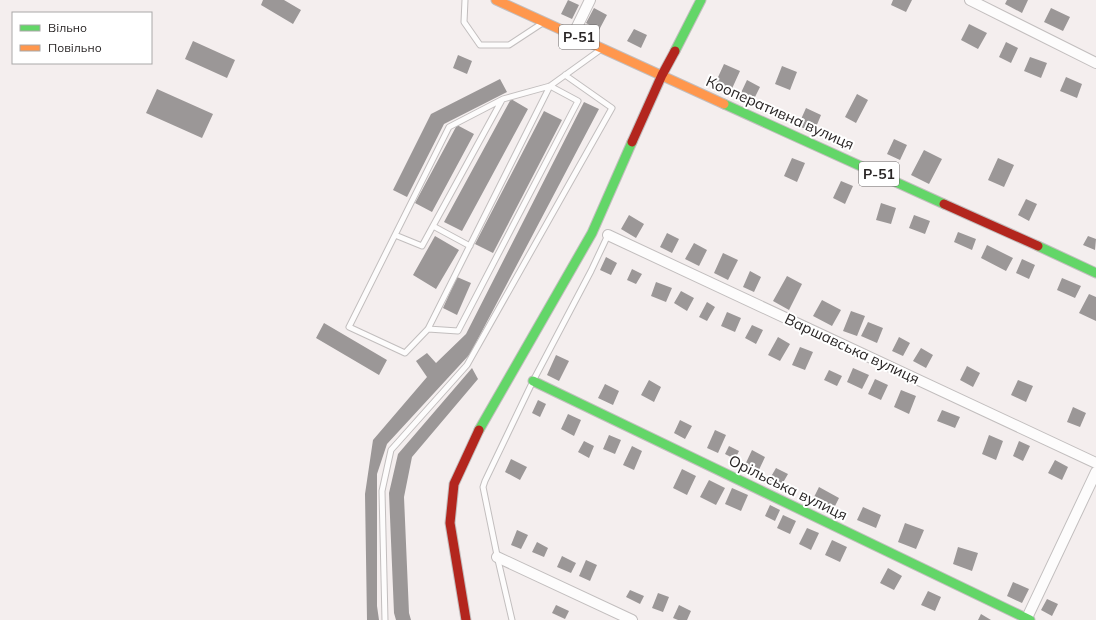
<svg xmlns="http://www.w3.org/2000/svg" width="1096" height="620" viewBox="0 0 1096 620" font-family="Mulish,sans-serif">
  <style>
    .building { fill: #9b9797 }
    .lines { fill: none; stroke-linecap: round; stroke-linejoin: round }
    .lane-casing { stroke: #c2bebe; stroke-width: 7 }
    .street-casing { stroke: #c2bebe; stroke-width: 12 }
    .fast-casing { stroke: #c2bebe; stroke-width: 11 }
    .slow-casing { stroke: #c2bebe; stroke-width: 11 }
    .jam-casing { stroke: #c2bebe; stroke-width: 11 }
    .lane { stroke: #fdfcfc; stroke-width: 5 }
    .street { stroke: #fdfcfc; stroke-width: 10 }
    .fast { stroke: #63d668; stroke-width: 9 }
    .slow { stroke: #ff974d; stroke-width: 9 }
    .jam { stroke: #b3261e; stroke-width: 9 }
    .labels { text-anchor: middle; stroke-width: 4; stroke-linejoin: round; paint-order: stroke }
    .shield { fill: #fff; stroke: #696666; stroke-width: 1 }
    .shield-label { font-size: 14px; font-weight: bold; fill: #292525 }
    .street-label { font-size: 15px; fill: #292525; stroke: #fff }
  </style>
  <rect width="100%" height="100%" fill="#f4eeee"/>
  <path class="building" d="M 263,0 L 284,0 L 301,10 L 293,24 L 261,5 Z
    M 568,0 L 579,5 L 572,19 L 561,14 Z
    M 893,0 L 912,0 L 906,12 L 891,5 Z
    M 1007,0 L 1028,0 L 1022,13 L 1005,4 Z
    M 594,8 L 607,15 L 599,30 L 586,23 Z
    M 1051,8 L 1070,17 L 1063,31 L 1044,22 Z
    M 969,24 L 987,33 L 978,49 L 961,40 Z
    M 634,29 L 647,35 L 641,48 L 627,41 Z
    M 193,41 L 235,60 L 227,78 L 185,59 Z
    M 1006,42 L 1018,48 L 1011,63 L 999,57 Z
    M 458,55 L 472,61 L 467,74 L 453,68 Z
    M 1030,57 L 1047,63 L 1041,78 L 1024,71 Z
    M 724,64 L 740,71 L 730,93 L 714,86 Z
    M 782,66 L 797,72 L 790,90 L 775,84 Z
    M 1066,77 L 1082,84 L 1077,98 L 1060,91 Z
    M 500,79 L 507,92 L 444,124 L 407,197 L 393,190 L 431,114 Z
    M 747,80 L 760,87 L 752,103 L 739,97 Z
    M 157,89 L 213,114 L 202,138 L 146,113 Z
    M 857,94 L 868,100 L 856,123 L 845,117 Z
    M 511,99 L 528,109 L 462,231 L 444,222 Z
    M 584,102 L 599,109 L 470,354 L 387,444 L 377,474 L 377,606 L 379,620 L 367,620 L 365,494 L 373,440 L 427,377 L 416,361 L 427,353 L 436,363 L 466,334 Z
    M 806,108 L 821,115 L 814,132 L 798,126 Z
    M 544,111 L 562,120 L 493,253 L 475,244 Z
    M 457,125 L 474,134 L 432,212 L 415,203 Z
    M 894,139 L 907,145 L 900,160 L 887,154 Z
    M 924,150 L 942,159 L 929,184 L 911,175 Z
    M 792,158 L 805,163 L 797,182 L 784,176 Z
    M 998,158 L 1014,165 L 1004,187 L 988,180 Z
    M 841,181 L 853,186 L 845,204 L 833,198 Z
    M 1026,199 L 1037,204 L 1029,221 L 1018,215 Z
    M 881,203 L 896,208 L 891,224 L 876,220 Z
    M 629,215 L 644,224 L 636,238 L 621,229 Z
    M 914,215 L 930,221 L 925,234 L 909,228 Z
    M 958,232 L 976,239 L 972,250 L 954,242 Z
    M 667,233 L 679,239 L 672,253 L 660,247 Z
    M 435,236 L 459,250 L 436,289 L 413,275 Z
    M 1088,236 L 1096,239 L 1095,250 L 1083,245 Z
    M 694,243 L 707,250 L 699,266 L 685,259 Z
    M 987,245 L 1013,258 L 1006,271 L 981,258 Z
    M 723,253 L 738,260 L 728,280 L 714,273 Z
    M 606,257 L 617,263 L 611,275 L 600,270 Z
    M 1022,259 L 1035,265 L 1029,279 L 1016,273 Z
    M 632,269 L 642,274 L 636,284 L 627,280 Z
    M 750,271 L 761,277 L 754,292 L 743,287 Z
    M 787,276 L 802,284 L 789,310 L 773,301 Z
    M 457,277 L 471,283 L 457,315 L 443,308 Z
    M 1062,278 L 1081,286 L 1075,298 L 1057,290 Z
    M 656,282 L 672,288 L 666,302 L 651,296 Z
    M 681,291 L 694,298 L 687,311 L 674,303 Z
    M 1089,294 L 1096,297 L 1096,321 L 1079,313 Z
    M 822,300 L 841,310 L 832,326 L 813,316 Z
    M 707,302 L 715,307 L 707,321 L 699,317 Z
    M 851,311 L 865,316 L 857,336 L 843,331 Z
    M 727,312 L 741,318 L 735,332 L 721,326 Z
    M 868,322 L 883,328 L 877,343 L 861,336 Z
    M 324,323 L 387,360 L 379,375 L 316,338 Z
    M 752,325 L 763,330 L 756,344 L 745,338 Z
    M 778,337 L 790,344 L 780,361 L 768,355 Z
    M 899,337 L 910,343 L 903,356 L 892,351 Z
    M 800,347 L 813,352 L 805,370 L 792,365 Z
    M 921,348 L 933,355 L 926,368 L 913,361 Z
    M 556,355 L 569,361 L 559,381 L 547,375 Z
    M 967,366 L 980,373 L 973,387 L 960,380 Z
    M 472,368 L 478,379 L 412,457 L 404,497 L 409,613 L 411,620 L 396,620 L 394,613 L 389,493 L 398,454 Z
    M 853,368 L 869,375 L 862,389 L 847,382 Z
    M 829,370 L 842,376 L 837,386 L 824,380 Z
    M 875,379 L 888,385 L 881,400 L 868,394 Z
    M 649,380 L 661,387 L 654,402 L 641,395 Z
    M 1018,380 L 1033,386 L 1026,402 L 1011,395 Z
    M 605,384 L 619,391 L 613,405 L 598,398 Z
    M 901,390 L 916,396 L 909,414 L 894,407 Z
    M 538,400 L 546,404 L 540,417 L 532,413 Z
    M 1073,407 L 1086,413 L 1080,427 L 1067,422 Z
    M 942,410 L 960,417 L 955,428 L 937,421 Z
    M 568,414 L 581,420 L 574,436 L 561,429 Z
    M 680,420 L 692,426 L 685,439 L 674,433 Z
    M 715,430 L 726,435 L 718,453 L 707,448 Z
    M 609,435 L 621,440 L 615,454 L 603,449 Z
    M 989,435 L 1003,441 L 996,460 L 982,454 Z
    M 584,441 L 594,446 L 589,458 L 578,452 Z
    M 1019,441 L 1030,446 L 1023,461 L 1013,456 Z
    M 632,446 L 642,451 L 634,470 L 623,465 Z
    M 729,446 L 739,451 L 735,459 L 725,454 Z
    M 752,450 L 765,457 L 757,474 L 744,467 Z
    M 511,459 L 527,467 L 520,480 L 505,472 Z
    M 1055,460 L 1068,467 L 1062,480 L 1048,473 Z
    M 776,468 L 788,474 L 781,486 L 769,480 Z
    M 682,469 L 696,476 L 687,495 L 673,488 Z
    M 709,480 L 725,488 L 716,505 L 700,497 Z
    M 819,487 L 839,498 L 833,510 L 813,499 Z
    M 732,488 L 748,495 L 741,511 L 725,504 Z
    M 770,505 L 780,510 L 775,521 L 765,516 Z
    M 863,507 L 881,515 L 876,528 L 857,520 Z
    M 783,515 L 796,521 L 790,534 L 777,528 Z
    M 905,523 L 924,530 L 916,549 L 898,542 Z
    M 807,528 L 819,533 L 811,550 L 799,544 Z
    M 517,530 L 528,535 L 521,549 L 511,545 Z
    M 832,540 L 847,547 L 840,562 L 825,555 Z
    M 537,542 L 548,548 L 544,557 L 532,552 Z
    M 958,547 L 978,553 L 972,571 L 953,564 Z
    M 562,556 L 576,563 L 571,573 L 557,567 Z
    M 586,560 L 597,565 L 590,581 L 579,576 Z
    M 888,568 L 902,576 L 894,590 L 880,583 Z
    M 1013,582 L 1029,589 L 1022,603 L 1007,596 Z
    M 630,590 L 644,596 L 640,604 L 626,597 Z
    M 928,591 L 941,597 L 935,611 L 921,605 Z
    M 658,593 L 669,597 L 663,612 L 652,608 Z
    M 1047,599 L 1058,604 L 1052,616 L 1041,610 Z
    M 556,605 L 569,611 L 565,619 L 552,613 Z
    M 679,605 L 691,611 L 687,620 L 678,620 L 673,618 Z
    M 981,614 L 991,620 L 978,620 Z"/>
  <g class="lines">
    <g class="lane-casing">
      <path id="lane" d="M 465,0 L 464,22 L 480,45 L 509,45 L 541,24
        M 433,226 L 470,246
        M 395,235 L 422,246 L 502,100
        M 428,329 L 458,331 L 578,101 L 550,86 L 428,329 L 405,353 L 349,327 L 449,127 L 503,99 L 550,86 L 600,50
        M 385,620 L 382,491 L 391,450 L 467,365 L 612,108 L 565,75
        M 512,620 L 498,560 L 483,487 L 485,481 L 533,381 L 591,271 L 608,235"/>
    </g>
    <g class="street-casing">
      <path id="street" d="M 970,0 L 1096,63
        M 573,35 L 590,0
        M 608,235 L 1096,463
        M 497,557 L 632,620
        M 1026,620 L 1096,472"/>
    </g>
    <g class="fast-casing">
      <path id="fast" d="M 675,51 L 701,0
        M 724,104 L 944,204
        M 1038,246 L 1096,273
        M 533,381 L 1030,620
        M 479,430 L 592,233 L 632,142"/>
    </g>
    <g class="slow-casing">
      <path id="slow" d="M 496,0 L 724,104"/>
    </g>
    <g class="jam-casing">
      <path id="jam" d="M 632,142 L 662,75 L 675,51
        M 944,204 L 1038,246
        M 466,620 L 450,523 L 454,484 L 479,430"/>
    </g>
    <use href="#lane" class="lane"/>
    <use href="#street" class="street"/>
    <use href="#fast" class="fast"/>
    <use href="#slow" class="slow"/>
    <use href="#jam" class="jam"/>
  </g>
  <g class="labels">
    <g class="shield">
      <rect x="559" y="25" width="40" height="24" rx="3"/>
      <rect x="859" y="162" width="40" height="24" rx="3"/>
    </g>
    <g class="shield-label">
      <text x="579" y="42">Р-51</text>
      <text x="879" y="179">Р-51</text>
    </g>
    <g class="street-label">
      <text transform="translate(780 113) rotate(24)" y="5">Кооперативна вулиця</text>
      <text transform="translate(852 349) rotate(25)" y="5">Варшавська вулиця</text>
      <text transform="translate(788 488) rotate(26)" y="5">Орільська вулиця</text>
    </g>
  </g>
  <rect x="12" y="12" width="140" height="52" fill="#ffffff" stroke="#a9a8a8"/>
  <rect x="20" y="25" width="20" height="6" fill="#63d668" stroke="#a9a8a8"/>
  <text x="48" y="32" font-size="12" fill="#292525">Вільно</text>
  <rect x="20" y="45" width="20" height="6" fill="#ff974d" stroke="#a9a8a8"/>
  <text x="48" y="52" font-size="12" fill="#292525">Повільно</text>
</svg>
